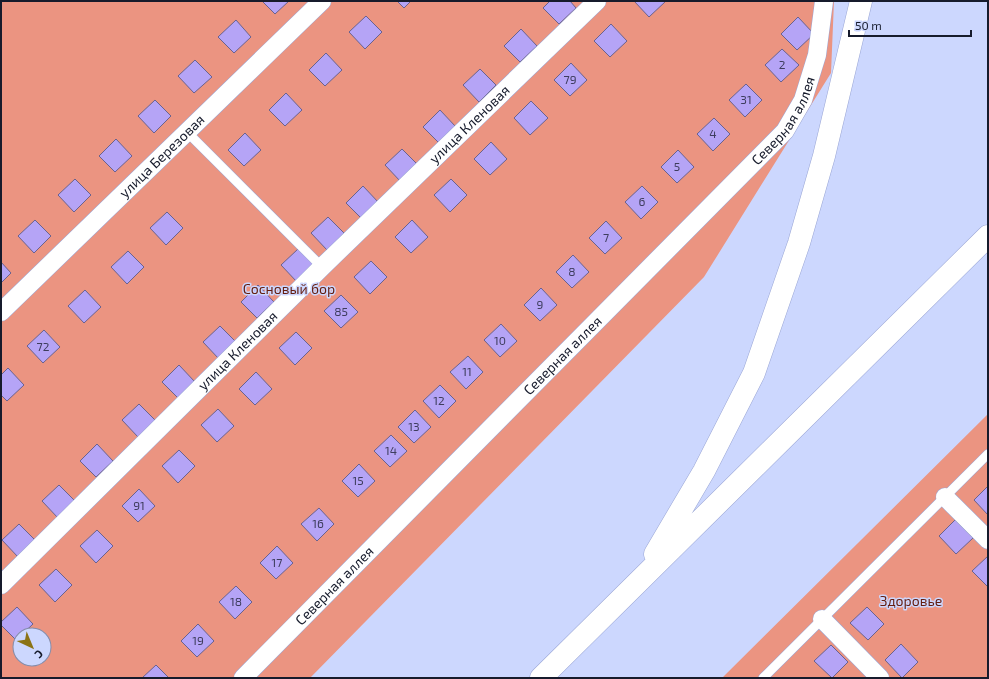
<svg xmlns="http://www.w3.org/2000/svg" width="989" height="679" viewBox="0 0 989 679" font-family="'Exo 2',sans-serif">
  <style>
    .green { fill: #eb9481; fill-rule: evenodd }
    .building { fill: #b5a4f6; stroke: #6a628e }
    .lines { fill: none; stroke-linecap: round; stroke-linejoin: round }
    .lane-casing { stroke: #9aa6d5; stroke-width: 10 }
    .street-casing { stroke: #9aa6d5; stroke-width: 19 }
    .highway-casing { stroke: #9aa6d5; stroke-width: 23 }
    .lane { stroke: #fff; stroke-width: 9 }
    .street { stroke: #fff; stroke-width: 18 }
    .highway { stroke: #fff; stroke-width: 22 }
    .labels { text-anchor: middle; stroke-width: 3; stroke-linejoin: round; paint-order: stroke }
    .number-label { font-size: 12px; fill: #3e3d5e }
    .street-label { font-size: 14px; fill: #161b2c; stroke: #ccd7fe }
    .park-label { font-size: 14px; fill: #641d0f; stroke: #ccd7fe }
  </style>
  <rect width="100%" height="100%" fill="#ccd7fe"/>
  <path class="green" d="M 1,1 L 834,1 L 831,73 L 704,277 L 310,678 L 1,678 ZM 20,635 L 44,635 L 44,659 L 20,659 Z
    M 988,414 L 988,678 L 722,678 Z"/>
  <path class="building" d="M 262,1 L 289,1 L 275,14 Z
    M 397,1 L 411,1 L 404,8 Z
    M 550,1 L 570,1 L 576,8 L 559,24 L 543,8 Z
    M 634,1 L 666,1 L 649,17 Z
    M 366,16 L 382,32 L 365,49 L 349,32 Z
    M 798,17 L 814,34 L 797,50 L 781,34 Z
    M 236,20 L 251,37 L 234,53 L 218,37 Z
    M 611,24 L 627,41 L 610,57 L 594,41 Z
    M 521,29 L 537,46 L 520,62 L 504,46 Z
    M 782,49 L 799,65 L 781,82 L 765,65 Z
    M 326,53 L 342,70 L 325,86 L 309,70 Z
    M 195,60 L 212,77 L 194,93 L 178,76 Z
    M 571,63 L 587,80 L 570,96 L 554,80 Z
    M 480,69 L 496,85 L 479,102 L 463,85 Z
    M 746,84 L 762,100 L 745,117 L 729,100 Z
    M 286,93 L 302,110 L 285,126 L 269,110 Z
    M 155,100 L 171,116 L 154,133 L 138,116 Z
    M 531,101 L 548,118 L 530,135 L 514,118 Z
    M 440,110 L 456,127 L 439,143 L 423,127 Z
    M 714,118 L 730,134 L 713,151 L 697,134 Z
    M 245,133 L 261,150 L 244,166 L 228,150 Z
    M 116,139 L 132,156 L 115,172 L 99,156 Z
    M 491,142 L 507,159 L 490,175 L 474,159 Z
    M 402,149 L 418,165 L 401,182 L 385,165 Z
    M 678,150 L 694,167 L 677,183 L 661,167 Z
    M 75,179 L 91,195 L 74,212 L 58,195 Z
    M 451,179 L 467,195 L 450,212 L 434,195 Z
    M 363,186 L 379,203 L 362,219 L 346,203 Z
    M 642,186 L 658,202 L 641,219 L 625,202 Z
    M 167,212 L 183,228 L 166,245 L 150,228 Z
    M 328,217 L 344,233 L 327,250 L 311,233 Z
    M 35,220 L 51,236 L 34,253 L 18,236 Z
    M 412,220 L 428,237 L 411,253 L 395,237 Z
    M 606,221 L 622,238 L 605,254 L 589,238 Z
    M 298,249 L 314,265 L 297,282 L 281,265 Z
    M 128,251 L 144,267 L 127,284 L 111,267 Z
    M 573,255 L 589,272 L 572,288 L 556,272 Z
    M 371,261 L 387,277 L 370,294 L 354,277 Z
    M 1,262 L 11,273 L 1,283 Z
    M 258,285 L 274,302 L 257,318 L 241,302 Z
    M 541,288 L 557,305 L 540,321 L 524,305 Z
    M 85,290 L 101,307 L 84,323 L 68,306 Z
    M 341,295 L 358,312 L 341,328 L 324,311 Z
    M 501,324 L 517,341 L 500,357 L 484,340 Z
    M 220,326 L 236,342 L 219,359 L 203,342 Z
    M 44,330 L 60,347 L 43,363 L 27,346 Z
    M 296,332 L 312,348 L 295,365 L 279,348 Z
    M 468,356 L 483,372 L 466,389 L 450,372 Z
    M 179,365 L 195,382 L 178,398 L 162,382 Z
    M 8,368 L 24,385 L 7,401 L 1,395 L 1,375 Z
    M 256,372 L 272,389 L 255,405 L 239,389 Z
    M 440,385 L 456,401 L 439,418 L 423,401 Z
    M 139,404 L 155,420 L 138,437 L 122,420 Z
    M 218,409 L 234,426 L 217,442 L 201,425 Z
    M 415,410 L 431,427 L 414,443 L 398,427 Z
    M 391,435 L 407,451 L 390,467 L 374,451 Z
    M 97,444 L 113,461 L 96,477 L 80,461 Z
    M 179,450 L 195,466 L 178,483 L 162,466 Z
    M 359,464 L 375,481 L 358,497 L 342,481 Z
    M 59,485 L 75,501 L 58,518 L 42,501 Z
    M 988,486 L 988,515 L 974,500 Z
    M 139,489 L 155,506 L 138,522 L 122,506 Z
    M 319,508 L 334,524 L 317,541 L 301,524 Z
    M 955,520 L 973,538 L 956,554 L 939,536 Z
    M 19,524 L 35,540 L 18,557 L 2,540 Z
    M 97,530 L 113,546 L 96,563 L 80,546 Z
    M 277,546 L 293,563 L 276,579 L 260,563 Z
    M 988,556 L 988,587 L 972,571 Z
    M 56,569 L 72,585 L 55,602 L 39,585 Z
    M 236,586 L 252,602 L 235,619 L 219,602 Z
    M 17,607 L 33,624 L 16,640 L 1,625 L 1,622 Z
    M 867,607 L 884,624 L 868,640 L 850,623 Z
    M 198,624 L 214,641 L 197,657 L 181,641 Z
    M 901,644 L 918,662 L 902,678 L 885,660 Z
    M 831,645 L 848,662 L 832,678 L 814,661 Z
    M 156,665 L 169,678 L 142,678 Z"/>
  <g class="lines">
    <g class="lane-casing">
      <path id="lane" d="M 187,132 L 322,267
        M 763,678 L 988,454"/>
    </g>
    <g class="street-casing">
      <g id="street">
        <path id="s1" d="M 1,312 L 322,1"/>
        <path d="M 945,497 L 988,540"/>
        <path id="s2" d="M 1,585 L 322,267 L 597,1"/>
        <path d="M 822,619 L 880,678"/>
        <path id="s3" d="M 243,678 L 785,131 L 803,100 L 817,55 L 824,1"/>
      </g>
    </g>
    <g class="highway-casing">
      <path id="highway" d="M 655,554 L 704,471 L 754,373 L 799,243 L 824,156 L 861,1
        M 541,678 L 988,236"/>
    </g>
    <use href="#lane" class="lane"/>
    <use href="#street" class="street"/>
    <use href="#highway" class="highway"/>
  </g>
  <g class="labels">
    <g class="number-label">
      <text x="782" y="69">2</text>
      <text x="570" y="84">79</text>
      <text x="746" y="104">31</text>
      <text x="713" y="138">4</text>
      <text x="677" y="171">5</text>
      <text x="642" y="206">6</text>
      <text x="606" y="242">7</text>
      <text x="572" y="276">8</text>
      <text x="540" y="309">9</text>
      <text x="341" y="316">85</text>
      <text x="500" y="345">10</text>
      <text x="43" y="351">72</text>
      <text x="467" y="376">11</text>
      <text x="439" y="405">12</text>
      <text x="414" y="431">13</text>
      <text x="391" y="455">14</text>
      <text x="358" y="485">15</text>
      <text x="139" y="510">91</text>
      <text x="318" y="528">16</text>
      <text x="277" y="567">17</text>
      <text x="236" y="606">18</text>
      <text x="198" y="645">19</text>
    </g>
    <g class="street-label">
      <text dy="5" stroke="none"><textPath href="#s3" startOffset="778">Северная аллея</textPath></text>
      <text dy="5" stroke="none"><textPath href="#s2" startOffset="657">улица Кленовая</textPath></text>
      <text dy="5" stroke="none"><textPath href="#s1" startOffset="224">улица Березовая</textPath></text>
      <text dy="5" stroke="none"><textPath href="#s2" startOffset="333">улица Кленовая</textPath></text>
      <text dy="5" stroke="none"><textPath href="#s3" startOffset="454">Северная аллея</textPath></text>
      <text dy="5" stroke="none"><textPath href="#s3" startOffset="130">Северная аллея</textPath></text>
    </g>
    <g class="park-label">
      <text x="289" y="294">Сосновый бор</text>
      <text x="911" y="606">Здоровье</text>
    </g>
  </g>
  <rect width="989" height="679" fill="none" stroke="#161b2c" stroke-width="4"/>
  <g transform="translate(32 647) rotate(136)"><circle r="19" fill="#ccd7fe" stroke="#838caa"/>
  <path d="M0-3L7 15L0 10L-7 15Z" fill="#8b7315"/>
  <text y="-6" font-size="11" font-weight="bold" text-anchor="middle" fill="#161b2c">С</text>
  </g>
  <path d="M849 30v6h122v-6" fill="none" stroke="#161b2c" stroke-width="2"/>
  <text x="855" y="30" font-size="12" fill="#161b2c" stroke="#ccd7fe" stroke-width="3" paint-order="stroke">50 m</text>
</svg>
